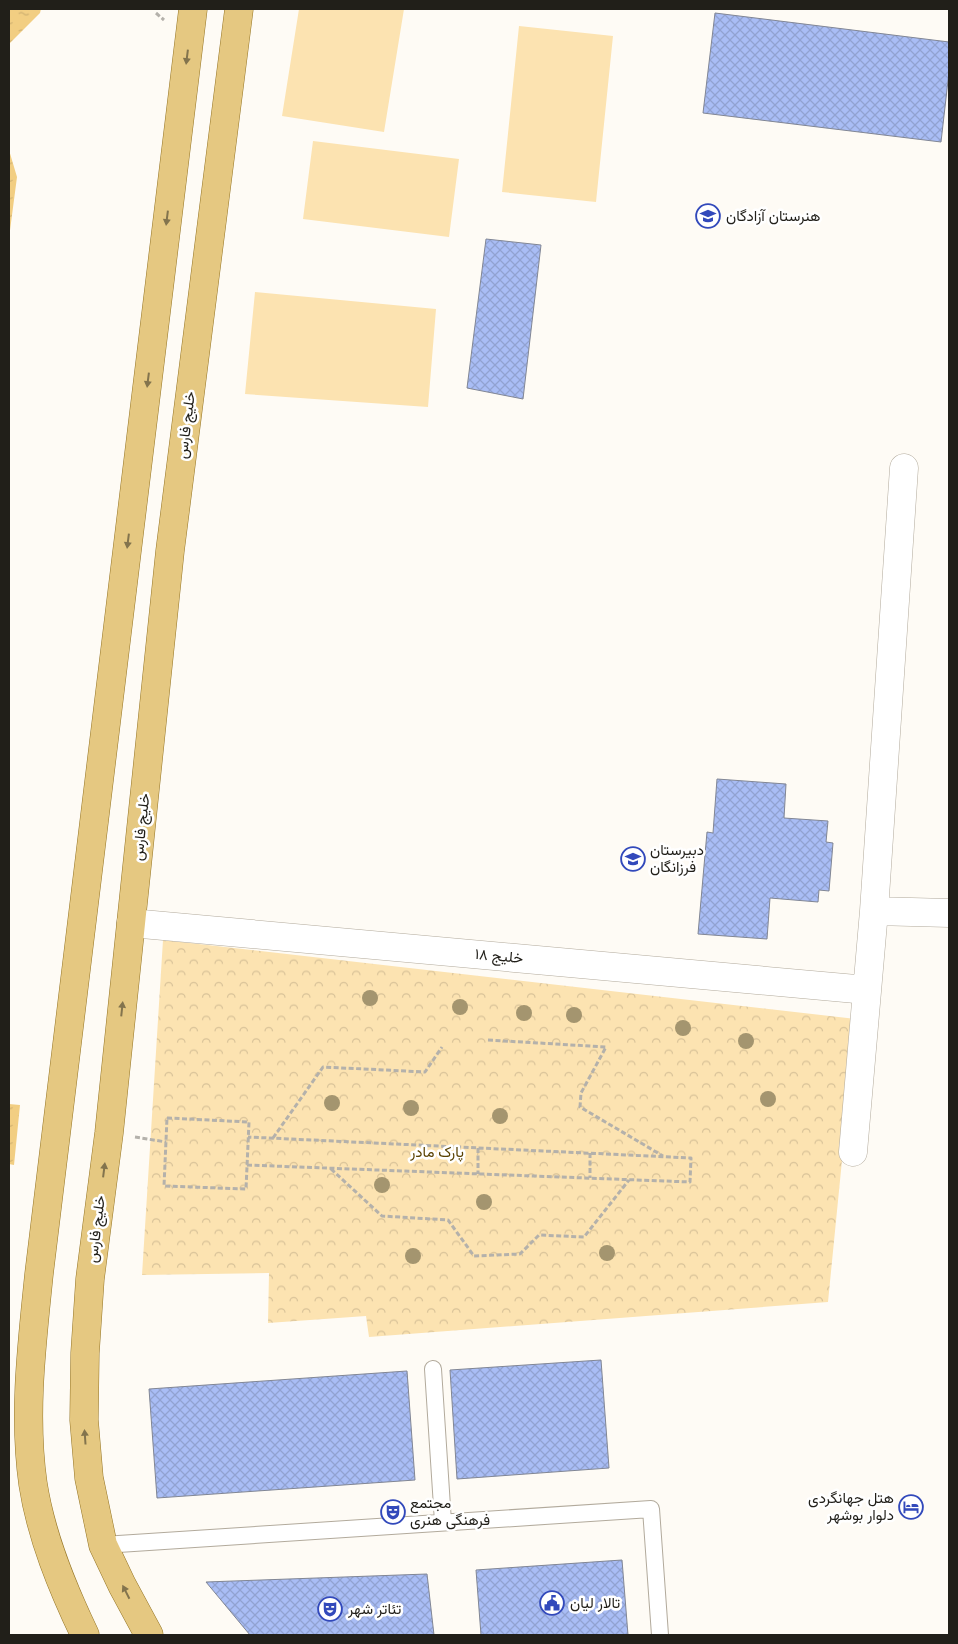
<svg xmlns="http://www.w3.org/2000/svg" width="958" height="1644" viewBox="0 0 958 1644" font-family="Montserrat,Vazirmatn,sans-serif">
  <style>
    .green { fill: #fce3b1 }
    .park { fill: url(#park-crowns) }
    .water { fill: url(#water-ripples) }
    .building { fill: url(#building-cross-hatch); stroke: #818694 }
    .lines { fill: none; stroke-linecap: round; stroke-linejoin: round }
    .lane-casing { stroke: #b2aa9c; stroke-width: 18 }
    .street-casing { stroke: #b2aa9c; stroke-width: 29 }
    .primary-casing { stroke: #957526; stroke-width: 29 }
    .path { stroke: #b4b1ab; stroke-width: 3; stroke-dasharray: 5 2.5; stroke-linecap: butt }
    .lane { stroke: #fff; stroke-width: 16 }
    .street { stroke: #fff; stroke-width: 28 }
    .primary { stroke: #e5c881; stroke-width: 28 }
    .tree { fill: #a4956f }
    .oneway { fill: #83744d }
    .labels { text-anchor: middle; stroke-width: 5; stroke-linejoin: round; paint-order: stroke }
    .poi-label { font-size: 15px; fill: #211f19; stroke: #fff; text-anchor: start }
    .street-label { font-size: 15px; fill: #211f19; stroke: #fff }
    .park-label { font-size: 15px; fill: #5a4202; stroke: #fff }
  </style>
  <defs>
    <pattern id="park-crowns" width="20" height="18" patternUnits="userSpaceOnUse" patternTransform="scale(1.25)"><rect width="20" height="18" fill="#fce3b1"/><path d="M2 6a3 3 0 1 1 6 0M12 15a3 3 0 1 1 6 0" fill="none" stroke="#d8c298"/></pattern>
    <pattern id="water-ripples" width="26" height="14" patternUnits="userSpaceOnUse" patternTransform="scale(1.25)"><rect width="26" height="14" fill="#f2ce82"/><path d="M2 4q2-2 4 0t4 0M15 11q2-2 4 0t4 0" fill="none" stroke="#cfb070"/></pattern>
    <pattern id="building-cross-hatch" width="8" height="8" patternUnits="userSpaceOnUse" patternTransform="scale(1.25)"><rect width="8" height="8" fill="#a9bdf5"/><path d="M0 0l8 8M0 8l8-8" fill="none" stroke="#91a2d1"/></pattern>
  </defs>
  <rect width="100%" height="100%" fill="#fefbf5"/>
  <path class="green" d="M 299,9 L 404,9 L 384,132 L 282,116 Z
    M 519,26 L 613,36 L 596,202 L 502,192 Z
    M 313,141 L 459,159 L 449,237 L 303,219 Z
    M 255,292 L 436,309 L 428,407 L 245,394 Z"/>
  <path class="park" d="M 163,940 L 856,1019 L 828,1302 L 369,1337 L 366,1316 L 268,1323 L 269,1273 L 142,1275 Z"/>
  <path class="water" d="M 9,9 L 41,9 L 40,13 L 9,44 Z
    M 9,150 L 17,177 L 9,238 Z
    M 9,1104 L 20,1105 L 14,1165 L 9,1164 Z"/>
  <path class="building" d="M 715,13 L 949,42 L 949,72 L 941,142 L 703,113 Z
    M 486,239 L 541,245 L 523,399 L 467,388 Z
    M 717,779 L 786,784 L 784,818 L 828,821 L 826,842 L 833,843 L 829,891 L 819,890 L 818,902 L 770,898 L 767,939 L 698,934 L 707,832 L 713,833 Z
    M 601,1360 L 609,1468 L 457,1479 L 450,1370 Z
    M 407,1371 L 415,1480 L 157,1498 L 149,1389 Z
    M 622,1560 L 628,1635 L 481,1635 L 476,1570 Z
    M 427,1574 L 434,1635 L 250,1635 L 206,1582 Z"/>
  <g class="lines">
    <g class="lane-casing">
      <path id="lane" d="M 433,1369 L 443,1522
        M 103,1545 L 651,1509 L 660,1635"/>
    </g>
    <g class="street-casing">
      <path id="street" d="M 874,911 L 949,913
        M 131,923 L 867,990
        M 853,1152 L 874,911 L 904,468"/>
    </g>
    <g class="primary-casing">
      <path id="primary" d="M 85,1635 C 62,1587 41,1536 33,1484 C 23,1414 32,1343 39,1274 L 193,9
        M 149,1635 L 122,1585 L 103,1545 L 89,1478 L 84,1420 L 85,1353 L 90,1279 L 109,1133 L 170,551 L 239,9"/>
    </g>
    <path class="path" d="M 156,13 L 164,20
      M 488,1040 L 606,1047 L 581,1093 L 580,1107 L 663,1156
      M 167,1118 L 249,1122 L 246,1189 L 164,1186 Z
      M 135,1137 L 166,1142
      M 273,1138 L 323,1067 L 425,1072 L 442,1047
      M 478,1148 L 478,1174
      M 590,1153 L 590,1178
      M 247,1165 L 690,1182 L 691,1158 L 248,1137
      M 331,1169 L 382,1216 L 448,1220 L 474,1256 L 520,1254 L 539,1235 L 584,1237 L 629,1180"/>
    <use href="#lane" class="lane"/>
    <use href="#street" class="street"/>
    <use href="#primary" class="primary"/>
  </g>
  <g class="tree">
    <circle cx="370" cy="998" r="8"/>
    <circle cx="460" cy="1007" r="8"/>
    <circle cx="524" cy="1013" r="8"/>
    <circle cx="574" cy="1015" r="8"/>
    <circle cx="683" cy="1028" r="8"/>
    <circle cx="746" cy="1041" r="8"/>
    <circle cx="768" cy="1099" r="8"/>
    <circle cx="332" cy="1103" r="8"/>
    <circle cx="411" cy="1108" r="8"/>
    <circle cx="500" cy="1116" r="8"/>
    <circle cx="382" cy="1185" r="8"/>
    <circle cx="484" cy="1202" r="8"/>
    <circle cx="607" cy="1253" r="8"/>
    <circle cx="413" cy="1256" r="8"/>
  </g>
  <defs><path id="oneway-solid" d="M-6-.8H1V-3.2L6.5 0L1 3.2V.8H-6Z" transform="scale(1.25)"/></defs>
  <g class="oneway">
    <use href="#oneway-solid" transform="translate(187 57) rotate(97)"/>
    <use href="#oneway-solid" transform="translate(167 218) rotate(97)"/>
    <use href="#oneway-solid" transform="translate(148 380) rotate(97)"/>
    <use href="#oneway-solid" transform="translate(128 541) rotate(97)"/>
    <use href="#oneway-solid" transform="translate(122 1009) rotate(-84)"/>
    <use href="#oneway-solid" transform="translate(104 1170) rotate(-83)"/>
    <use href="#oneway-solid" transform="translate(85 1437) rotate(-94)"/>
    <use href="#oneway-solid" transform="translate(126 1592) rotate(-117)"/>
  </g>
  <defs>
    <g id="school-ring" transform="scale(1.25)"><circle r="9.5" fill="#fff" stroke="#3249bb" stroke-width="1.5"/><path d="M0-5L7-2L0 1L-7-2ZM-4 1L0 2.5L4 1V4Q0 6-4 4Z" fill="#3249bb"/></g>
    <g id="hotel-ring" transform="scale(1.25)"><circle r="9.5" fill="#fff" stroke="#3249bb" stroke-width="1.5"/><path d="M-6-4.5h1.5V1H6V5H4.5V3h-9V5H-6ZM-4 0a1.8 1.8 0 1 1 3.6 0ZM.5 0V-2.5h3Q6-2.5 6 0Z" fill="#3249bb"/></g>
    <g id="theatre-ring" transform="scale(1.25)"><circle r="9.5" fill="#fff" stroke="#3249bb" stroke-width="1.5"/><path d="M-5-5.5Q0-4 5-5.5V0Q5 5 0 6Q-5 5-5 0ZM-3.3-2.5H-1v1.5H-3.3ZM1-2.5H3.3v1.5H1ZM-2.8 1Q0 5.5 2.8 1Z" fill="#3249bb"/></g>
    <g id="civic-ring" transform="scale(1.25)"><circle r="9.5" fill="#fff" stroke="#3249bb" stroke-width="1.5"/><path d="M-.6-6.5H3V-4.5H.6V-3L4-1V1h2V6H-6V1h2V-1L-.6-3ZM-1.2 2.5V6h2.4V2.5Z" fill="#3249bb"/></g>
  </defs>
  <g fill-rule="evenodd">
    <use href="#school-ring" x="708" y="216"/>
    <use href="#school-ring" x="633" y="859"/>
    <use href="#hotel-ring" x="911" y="1507"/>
    <use href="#theatre-ring" x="393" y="1512"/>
    <use href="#civic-ring" x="552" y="1603"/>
    <use href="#theatre-ring" x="330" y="1609"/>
  </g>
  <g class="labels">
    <g class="poi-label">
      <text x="726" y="221">هنرستان آزادگان</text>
      <text x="650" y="855">دبیرستان<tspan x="650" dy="17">فرزانگان</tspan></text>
      <text x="894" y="1503" text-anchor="end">هتل جهانگردی<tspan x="894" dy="17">دلوار بوشهر</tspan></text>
      <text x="410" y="1508">مجتمع<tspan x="410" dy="17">فرهنگی هنری</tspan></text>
      <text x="570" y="1608">تالار لیان</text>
      <text x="348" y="1614">تئاتر شهر</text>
    </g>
    <g class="street-label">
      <text transform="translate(186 425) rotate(-83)" y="5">خلیج فارس</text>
      <text transform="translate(141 827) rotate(-84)" y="5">خلیج فارس</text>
      <text transform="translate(499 956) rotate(5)" y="5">خلیج ۱۸</text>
      <text transform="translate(96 1229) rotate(-83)" y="5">خلیج فارس</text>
    </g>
    <g class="park-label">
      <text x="437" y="1157">پارک مادر</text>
    </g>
  </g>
  <rect width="958" height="1644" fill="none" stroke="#211f19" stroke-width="20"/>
</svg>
